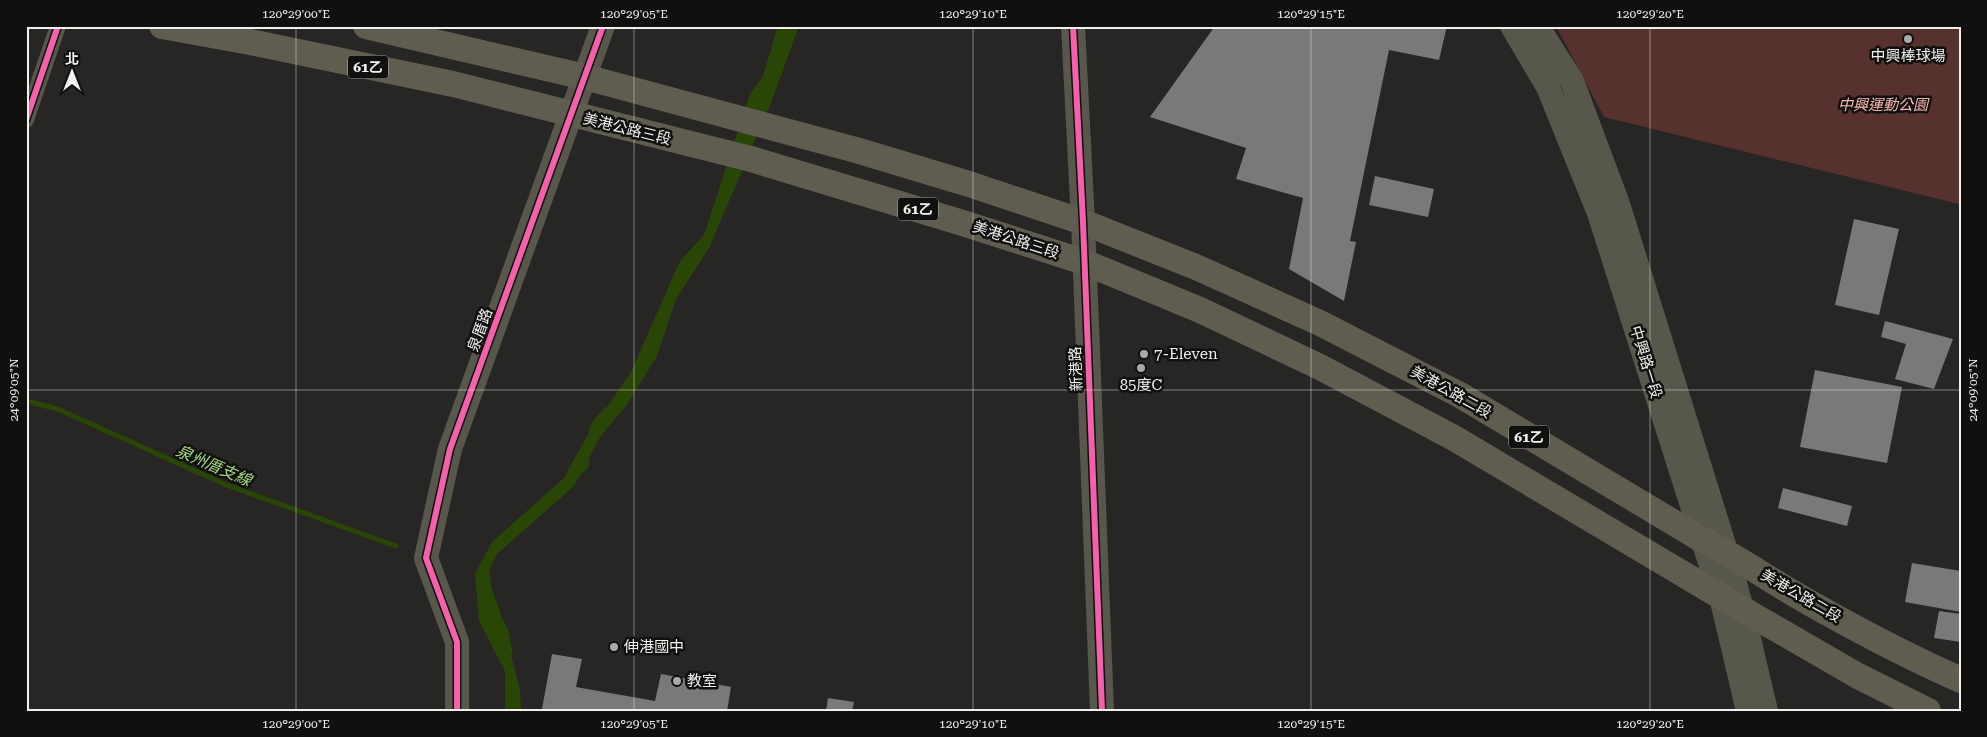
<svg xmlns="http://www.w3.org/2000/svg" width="1987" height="737" viewBox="0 0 1987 737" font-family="'Roboto Serif','Noto Sans TC',serif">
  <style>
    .green { fill: #56312e }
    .water { fill: #294607 }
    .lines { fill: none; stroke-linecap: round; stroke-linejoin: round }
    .stream { stroke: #294607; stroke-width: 5 }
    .building { fill: #7a7878 }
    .street { stroke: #57574d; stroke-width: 16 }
    .secondary { stroke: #57574c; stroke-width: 24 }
    .primary { stroke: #5e5d50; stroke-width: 26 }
    .cycleway-casing { stroke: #10100f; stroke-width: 9 }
    .cycleway { stroke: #f560ab; stroke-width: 6 }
    .ticks { fill: none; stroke: #f1f0ee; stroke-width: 1; stroke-opacity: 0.45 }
    .poi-dot { fill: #aaa9a8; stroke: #10100f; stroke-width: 2 }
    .labels { text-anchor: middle; stroke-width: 5; stroke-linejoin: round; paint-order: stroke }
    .shield { fill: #10100f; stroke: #aeadab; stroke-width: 1 }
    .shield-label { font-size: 14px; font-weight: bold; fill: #f1f0ee }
    .poi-label { font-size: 15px; fill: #f1f0ee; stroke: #10100f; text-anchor: start }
    .park-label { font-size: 15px; font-style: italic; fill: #f9b7b0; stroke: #10100f }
    .street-label { font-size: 15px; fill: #f1f0ee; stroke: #10100f }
    .water-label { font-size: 16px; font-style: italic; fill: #a6da80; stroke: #10100f }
    .neatline { fill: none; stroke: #f1f0ee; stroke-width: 2 }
    .ticks-label { font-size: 12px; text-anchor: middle; fill: #f1f0ee }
  </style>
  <rect width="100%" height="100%" fill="#272625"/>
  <path class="green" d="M 1556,26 L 1961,26 L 1961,197 L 1959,204 L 1604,117 Z"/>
  <path class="water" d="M 778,26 L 799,26 L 771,103 L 709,248 L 676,299 L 657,356 L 626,406 L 600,437 L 574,486 L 497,554 L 489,570 L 492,590 L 499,609 L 520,690 L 521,711 L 505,711 L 505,671 L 479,621 L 475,574 L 492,542 L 564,478 L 584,441 L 631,372 L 680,261 L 704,235 L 750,94 L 763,76 Z"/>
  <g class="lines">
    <path class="stream" d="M 26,401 L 58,409 L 224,484 L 396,546
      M 591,434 L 593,425 L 606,410
      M 579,473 L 586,466 L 587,457
      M 501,622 L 506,631 L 510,652"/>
  </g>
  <path class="building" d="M 1215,26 L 1447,26 L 1439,60 L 1389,50 L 1350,241 L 1356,242 L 1344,301 L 1289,269 L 1303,198 L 1236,179 L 1246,148 L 1150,117 Z
    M 1375,176 L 1434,189 L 1428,217 L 1369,205 Z
    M 1854,219 L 1899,229 L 1879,315 L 1835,305 Z
    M 1885,321 L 1953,339 L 1934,389 L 1895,379 L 1906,344 L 1881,337 Z
    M 1815,370 L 1902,387 L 1887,463 L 1800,447 Z
    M 1783,488 L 1852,506 L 1847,526 L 1778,508 Z
    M 1912,563 L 1961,571 L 1961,612 L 1905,602 Z
    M 1939,611 L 1961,614 L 1961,642 L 1934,638 Z
    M 552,654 L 582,659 L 576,687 L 655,701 L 661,674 L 731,687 L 727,711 L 554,711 L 542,709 Z
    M 828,698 L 854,702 L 852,711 L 826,711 Z"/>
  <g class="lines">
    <path class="street" d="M 26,120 L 58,26"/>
    <path class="secondary" d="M 1073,26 L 1083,222 L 1102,711
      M 1512,26 L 1548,87 L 1599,213 L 1721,597 L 1748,711
      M 1537,26 L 1572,81 L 1618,204 L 1726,551 L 1742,609 L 1766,711
      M 457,711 L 457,642 L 426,558 L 450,449 L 603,26"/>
    <path class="primary" d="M 162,26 L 250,42 L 453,84 L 751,159 L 966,224 L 1084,262 L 1200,310 L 1320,367 L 1454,438 L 1742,609 L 1858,676 L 1928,711
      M 366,26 L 585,77 L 856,150 L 969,184 L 1083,222 L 1196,267 L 1320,323 L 1460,395 L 1701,539 C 1733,555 1761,574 1791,592 C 1846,624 1902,654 1961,680"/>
    <g class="cycleway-casing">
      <path id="cycleway" d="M 1073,26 L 1083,222 L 1102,711
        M 26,120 L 58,26
        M 457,711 L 457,642 L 426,558 L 450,449 L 603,26"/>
    </g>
    <use href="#cycleway" class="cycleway"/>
  </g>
  <path class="ticks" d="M 296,26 L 296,711M 634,26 L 634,711M 973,26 L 973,711M 1311,26 L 1311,711M 1650,26 L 1650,711M 26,390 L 1961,390"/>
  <g class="poi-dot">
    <circle cx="1908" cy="39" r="5"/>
    <circle cx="1144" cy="354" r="5"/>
    <circle cx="1141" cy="368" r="5"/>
    <circle cx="614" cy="647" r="5"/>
    <circle cx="677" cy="681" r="5"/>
  </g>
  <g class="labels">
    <g class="shield">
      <rect x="348" y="55.5" width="40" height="23" rx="4"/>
      <rect x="898" y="197.5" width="40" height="23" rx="4"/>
      <rect x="1509" y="425.5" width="40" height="23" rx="4"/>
    </g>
    <g class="shield-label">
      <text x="368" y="72">61乙</text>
      <text x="918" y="214">61乙</text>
      <text x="1529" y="442">61乙</text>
    </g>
    <g class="poi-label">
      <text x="1908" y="61" text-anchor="middle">中興棒球場</text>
      <text x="1154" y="359">7-Eleven</text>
      <text x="1141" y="390" text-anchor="middle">85度C</text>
      <text x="624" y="652">伸港國中</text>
      <text x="687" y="686">教室</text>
    </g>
    <g class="park-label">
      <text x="1883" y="110">中興運動公園</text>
    </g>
    <g class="street-label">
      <text transform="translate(627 129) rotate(14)" y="5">美港公路三段</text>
      <text transform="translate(1016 240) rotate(18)" y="5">美港公路三段</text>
      <text transform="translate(480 330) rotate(-70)" y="5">泉厝路</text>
      <text transform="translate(1646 362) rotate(73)" y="5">中興路一段</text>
      <text transform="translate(1076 369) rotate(-92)" y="5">新港路</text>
      <text transform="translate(1451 392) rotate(29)" y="5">美港公路二段</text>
      <text transform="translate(1801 596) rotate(30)" y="5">美港公路二段</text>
    </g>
    <g class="water-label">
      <text transform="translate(214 465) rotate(23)" y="6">泉州厝支線</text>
    </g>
  </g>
  <rect width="1987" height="737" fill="none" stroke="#10100f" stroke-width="55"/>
  <g transform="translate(72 72)" stroke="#10100f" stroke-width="4" paint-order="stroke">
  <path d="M0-4L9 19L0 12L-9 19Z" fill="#f1f0ee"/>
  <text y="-8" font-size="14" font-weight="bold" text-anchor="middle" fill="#f1f0ee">北</text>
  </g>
  <rect x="28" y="28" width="1932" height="682" class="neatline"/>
  <g class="ticks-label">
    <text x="296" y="18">120°29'00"E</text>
    <text x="634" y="18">120°29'05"E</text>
    <text x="973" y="18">120°29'10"E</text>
    <text x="1311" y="18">120°29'15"E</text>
    <text x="1650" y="18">120°29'20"E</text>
    <text transform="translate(14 390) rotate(-90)" y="4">24°09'05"N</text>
    <text transform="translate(1973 390) rotate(-90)" y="4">24°09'05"N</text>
    <text x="296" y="728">120°29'00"E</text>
    <text x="634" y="728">120°29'05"E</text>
    <text x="973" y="728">120°29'10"E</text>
    <text x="1311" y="728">120°29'15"E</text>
    <text x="1650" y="728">120°29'20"E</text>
  </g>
</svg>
